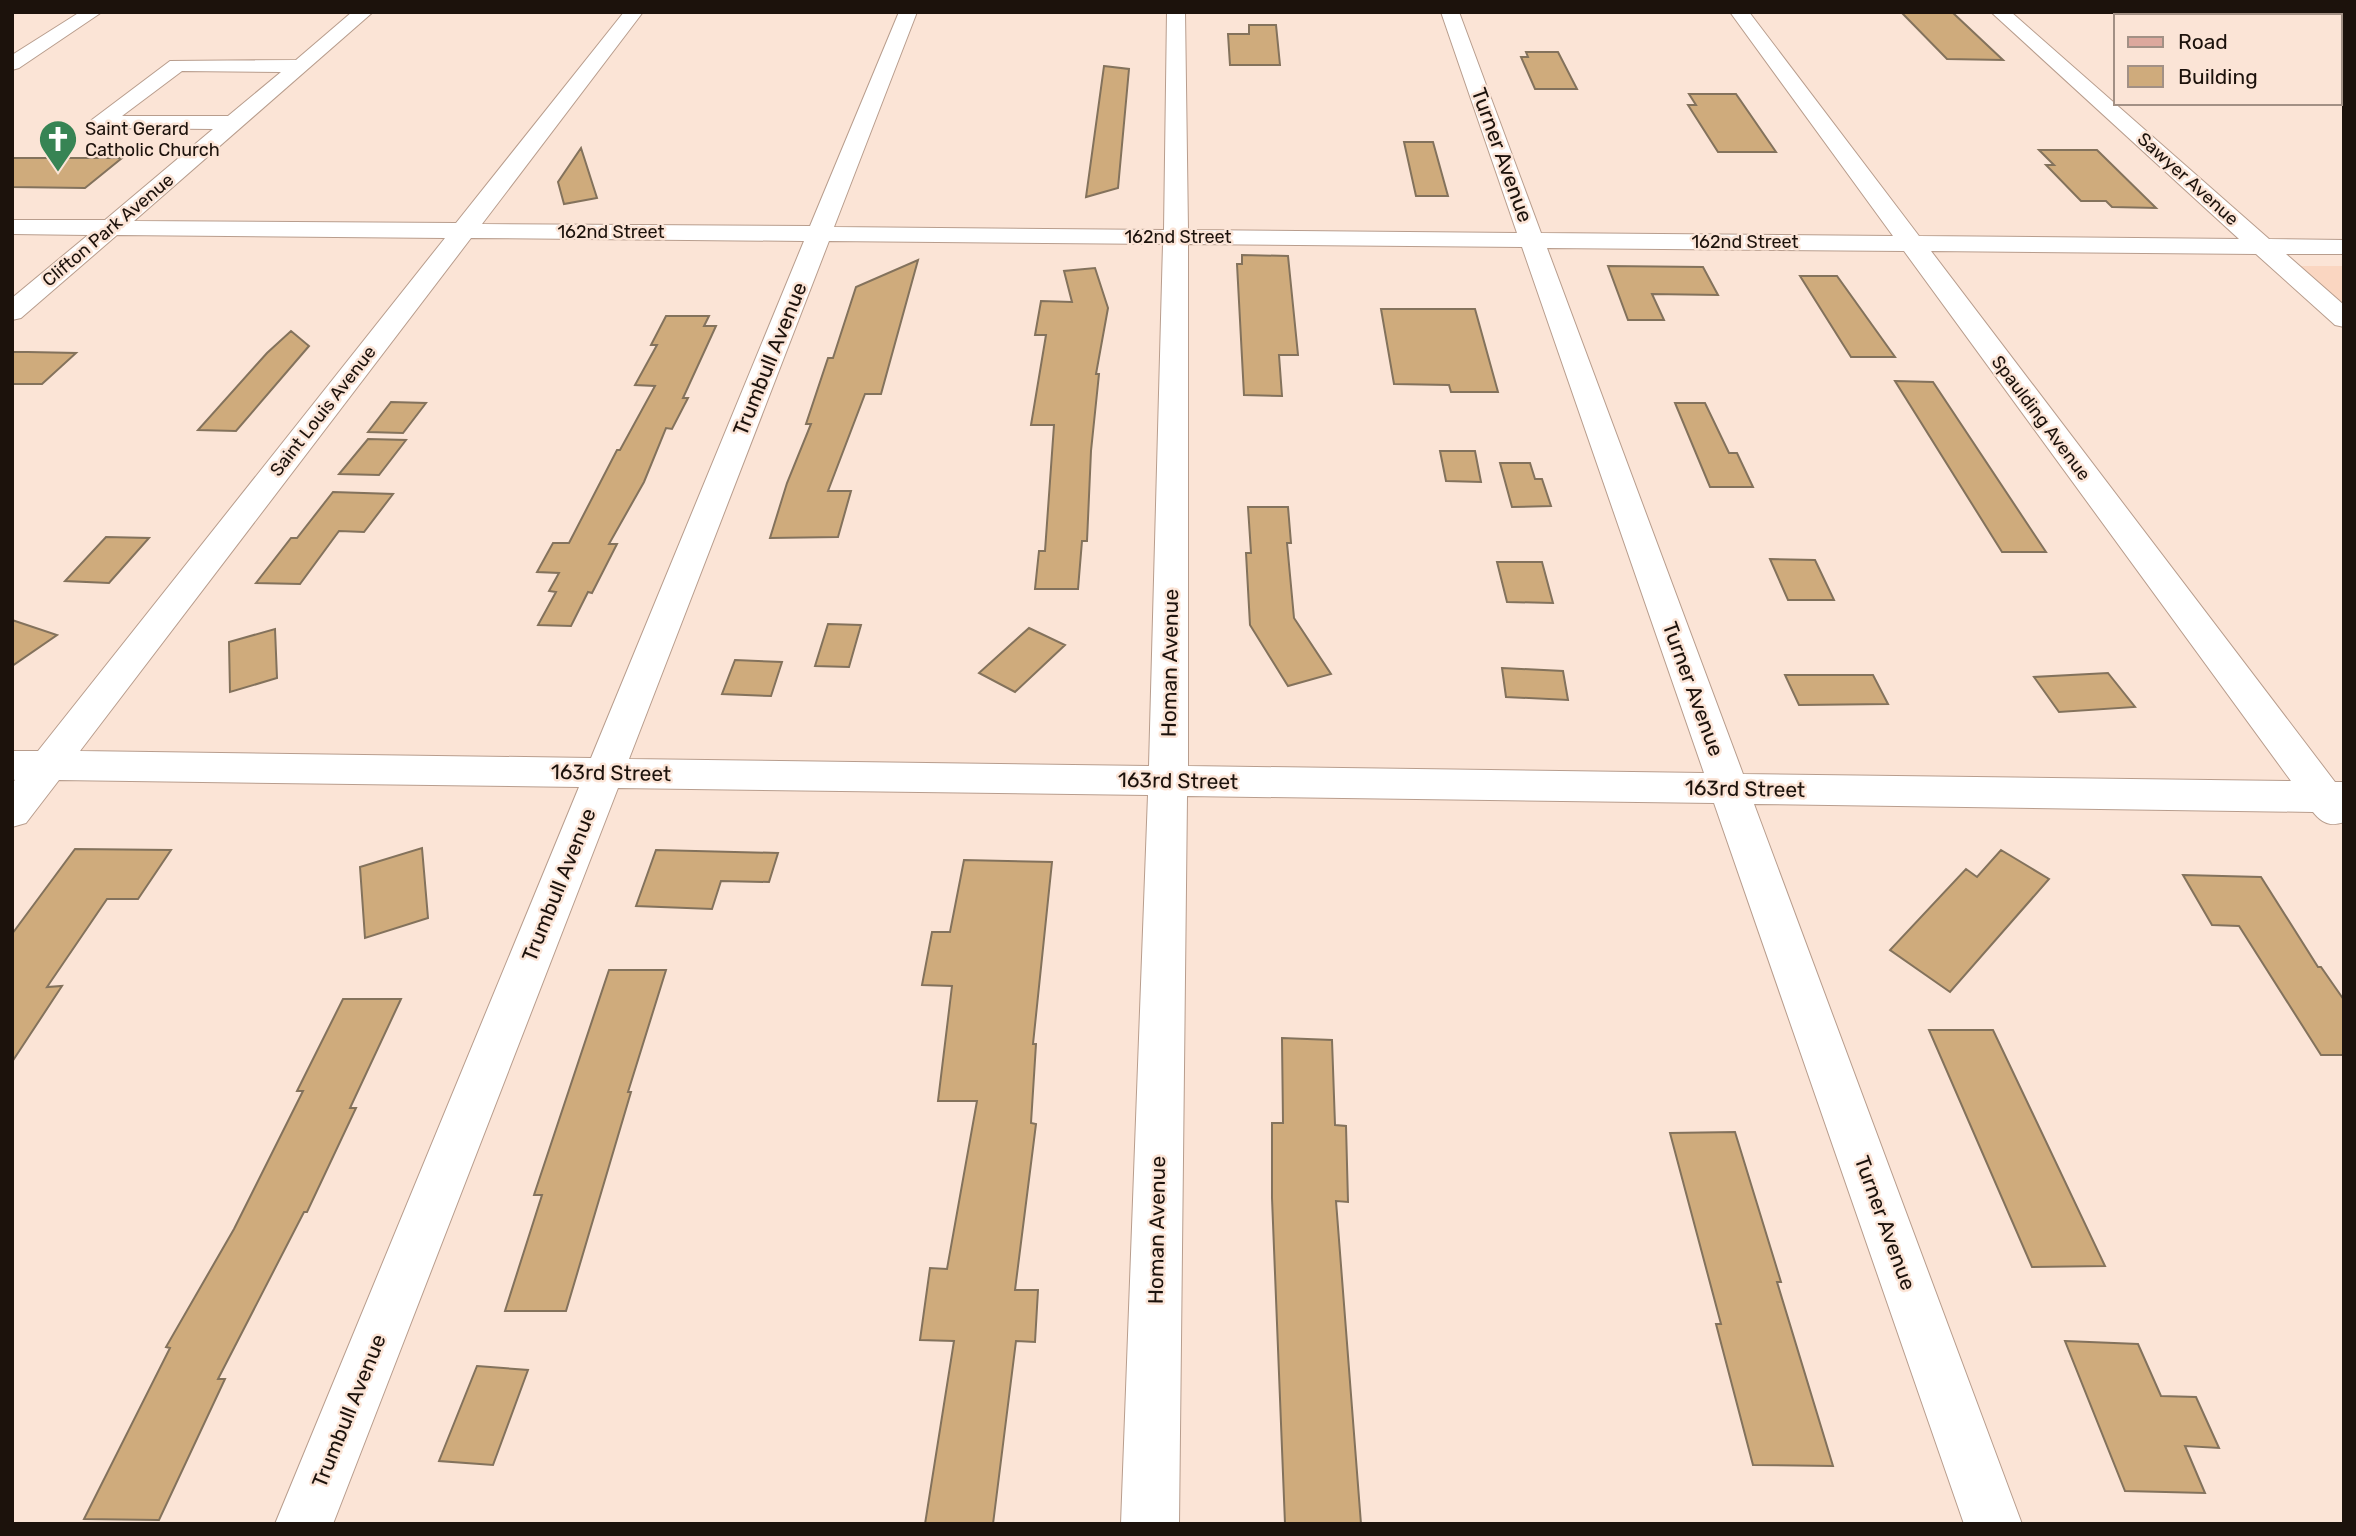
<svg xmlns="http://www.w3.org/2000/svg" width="2356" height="1536" viewBox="0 0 2356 1536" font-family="Rubik,sans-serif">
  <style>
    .built { fill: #fad6c1 }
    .building { fill: #cfab7c; stroke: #83725c; stroke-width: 2 }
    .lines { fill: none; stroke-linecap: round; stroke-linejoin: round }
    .minor-casing { stroke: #b89d8d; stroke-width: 2 }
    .major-casing { stroke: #fff; stroke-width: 2 }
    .minor { fill: #fff; fill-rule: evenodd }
    .major { fill: #dca89d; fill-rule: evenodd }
    .labels { text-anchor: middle; stroke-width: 5; stroke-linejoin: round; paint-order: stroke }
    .far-poi-label { font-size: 18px; fill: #1c120c; stroke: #fbe4d6; text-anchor: start }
    .far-street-label { font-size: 18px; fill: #1c120c; stroke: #fbe4d6 }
    .street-label { font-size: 21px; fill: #1c120c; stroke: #fbe4d6 }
  </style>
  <rect width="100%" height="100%" fill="#fbe4d6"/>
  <path class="built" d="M 2294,266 L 2344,266 L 2344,311 Z"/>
  <path class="building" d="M 1901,12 L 1952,12 L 2003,60 L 1947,59 Z
    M 1249,25 L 1276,25 L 1280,65 L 1230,65 L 1228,34 L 1249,34 Z
    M 1526,52 L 1558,52 L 1577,89 L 1535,89 L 1521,57 L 1528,57 Z
    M 1104,66 L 1129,69 L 1118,188 L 1086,197 Z
    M 1689,94 L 1736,94 L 1776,152 L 1718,152 L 1688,105 L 1696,105 Z
    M 1404,142 L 1433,142 L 1448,196 L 1416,196 Z
    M 581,148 L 597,198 L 564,204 L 558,182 Z
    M 2039,150 L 2097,150 L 2156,208 L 2112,207 L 2106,201 L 2081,201 L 2046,165 L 2054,165 Z
    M 12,158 L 122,158 L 85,188 L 12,187 Z
    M 1242,255 L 1288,256 L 1298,355 L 1279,355 L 1282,396 L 1244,395 L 1237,264 L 1242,264 Z
    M 918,260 L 881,394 L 865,394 L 828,491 L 851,491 L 838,537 L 770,538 L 787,483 L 811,424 L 806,424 L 828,358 L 833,358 L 856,287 Z
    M 1608,266 L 1703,267 L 1718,295 L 1652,294 L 1664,320 L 1628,320 Z
    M 1095,268 L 1108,308 L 1096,374 L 1099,374 L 1091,451 L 1087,541 L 1082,541 L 1078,589 L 1035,589 L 1039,551 L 1045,551 L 1054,425 L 1031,425 L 1046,335 L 1035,335 L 1041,301 L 1072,302 L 1064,271 Z
    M 1800,276 L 1837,276 L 1895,357 L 1851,357 Z
    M 1381,309 L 1475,309 L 1498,392 L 1451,392 L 1449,385 L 1394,384 Z
    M 666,316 L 709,316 L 704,326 L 716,326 L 683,398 L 688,398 L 672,429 L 666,428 L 644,482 L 609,544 L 617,544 L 592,593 L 588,592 L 571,626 L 538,625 L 556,592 L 549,591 L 559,573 L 537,572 L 553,543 L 569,543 L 617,450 L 620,450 L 655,386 L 635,385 L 657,345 L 651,345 Z
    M 291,331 L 309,346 L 236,431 L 198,430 L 267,353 Z
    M 12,352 L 28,352 L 76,353 L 42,384 L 12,384 Z
    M 1895,381 L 1933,382 L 2046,552 L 2002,552 Z
    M 391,402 L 426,403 L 403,433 L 368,432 Z
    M 1675,403 L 1705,403 L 1729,453 L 1737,453 L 1753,487 L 1710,487 Z
    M 368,439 L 406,440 L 379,475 L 339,474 Z
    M 1440,451 L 1475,451 L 1481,482 L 1446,481 Z
    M 1500,463 L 1530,463 L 1535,479 L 1542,479 L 1551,506 L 1512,507 Z
    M 333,492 L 393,494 L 364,532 L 339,531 L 300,584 L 256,583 L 291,538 L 297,538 Z
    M 1248,507 L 1288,507 L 1291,543 L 1287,543 L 1294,618 L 1331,674 L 1288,686 L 1250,625 L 1246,553 L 1251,553 Z
    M 106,537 L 149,538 L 109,583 L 65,581 Z
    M 1770,559 L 1815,560 L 1834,600 L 1788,600 Z
    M 1497,562 L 1542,562 L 1553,603 L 1507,602 Z
    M 12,620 L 57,635 L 12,666 Z
    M 828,624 L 861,625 L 849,667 L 815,666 Z
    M 1029,628 L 1065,645 L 1015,692 L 979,673 Z
    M 275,629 L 277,678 L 230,692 L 229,642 Z
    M 735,660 L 782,662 L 771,696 L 722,694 Z
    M 1502,668 L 1563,671 L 1568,700 L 1506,697 Z
    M 2108,673 L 2135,707 L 2059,712 L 2034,677 Z
    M 1785,675 L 1873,675 L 1888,704 L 1799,705 Z
    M 422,848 L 428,918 L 365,938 L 360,867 Z
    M 75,849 L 171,850 L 138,899 L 107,899 L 47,987 L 62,986 L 12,1062 L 12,934 Z
    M 656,850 L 778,853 L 769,882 L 721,881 L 712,909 L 636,906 Z
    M 2001,850 L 2049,879 L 1950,992 L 1890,950 L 1966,869 L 1977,877 Z
    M 964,860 L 1052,862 L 1033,1044 L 1036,1044 L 1031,1123 L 1036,1124 L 1015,1290 L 1038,1290 L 1035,1342 L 1016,1341 L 993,1524 L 925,1524 L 954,1341 L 920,1340 L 930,1268 L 947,1269 L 977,1101 L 938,1101 L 952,986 L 922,985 L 932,932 L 950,932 Z
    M 2183,875 L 2261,877 L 2318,967 L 2321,967 L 2344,1000 L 2344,1055 L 2321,1055 L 2239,926 L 2212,925 Z
    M 609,970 L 666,970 L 628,1092 L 631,1092 L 566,1311 L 505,1311 L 542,1195 L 534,1195 Z
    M 343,999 L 401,999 L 350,1108 L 356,1108 L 307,1212 L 304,1212 L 218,1379 L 225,1379 L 159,1520 L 84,1519 L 170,1348 L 166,1347 L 234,1229 L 303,1091 L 297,1091 Z
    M 1929,1030 L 1993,1030 L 2105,1266 L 2032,1267 Z
    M 1282,1038 L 1332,1040 L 1335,1125 L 1346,1126 L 1348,1202 L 1336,1201 L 1361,1524 L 1285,1524 L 1272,1198 L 1272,1123 L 1283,1123 Z
    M 1735,1132 L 1781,1282 L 1777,1282 L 1833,1466 L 1753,1465 L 1716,1324 L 1721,1324 L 1670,1133 Z
    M 2065,1341 L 2138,1344 L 2161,1396 L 2196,1397 L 2219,1448 L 2185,1446 L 2205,1493 L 2125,1491 Z
    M 477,1366 L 528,1370 L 493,1465 L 439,1461 Z"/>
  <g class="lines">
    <g class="minor-casing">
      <path id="minor" d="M 80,12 L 102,12 L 19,68 L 12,70 L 12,55 Z
        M 352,12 L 373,12 L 134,221 L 456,223 L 624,12 L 643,12 L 482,224 L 810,226 L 899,12 L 917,12 L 834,227 L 1164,230 L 1167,12 L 1185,12 L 1188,230 L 1517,233 L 1441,12 L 1459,12 L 1541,233 L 1893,236 L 1730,12 L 1749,12 L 1919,236 L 2239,239 L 1991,12 L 2011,12 L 2269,239 L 2344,240 L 2344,254 L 2286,254 L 2344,305 L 2344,327 L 2335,325 L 2256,254 L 1931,251 L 2335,782 L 2344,782 L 2344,822 C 2330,827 2322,823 2313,812 L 1754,804 L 2022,1524 L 1964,1524 L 1714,803 L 1187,796 L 1179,1524 L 1121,1524 L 1148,795 L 618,788 L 333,1524 L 275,1524 L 579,787 L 59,780 L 26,823 L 12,827 L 12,783 L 15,780 L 12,779 L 12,751 L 38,751 L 445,238 L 117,235 L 21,318 L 12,320 L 12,298 L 88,235 L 12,234 L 12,220 L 105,220 L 213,129 L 100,128 L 92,127 L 89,122 L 170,61 L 296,60 ZM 182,71 L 281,72 L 228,116 L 122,116 ZM 471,238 L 804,241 L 591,758 L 80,751 ZM 829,241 L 1163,244 L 1149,766 L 629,759 ZM 1188,244 L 1522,247 L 1704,773 L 1188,766 ZM 1547,248 L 1904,251 L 2291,781 L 1743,774 Z
        M 2326,12 L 2344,12 L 2344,24 L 2340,23 L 2340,16 L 2328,16 Z"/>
    </g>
    <g class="major-casing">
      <path id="major" d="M 2269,12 L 2291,12 L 2293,16 L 2271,16 Z
        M 2340,47 L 2344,48 L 2344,62 L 2340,61 Z"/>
    </g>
    <use href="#minor" class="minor"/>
    <use href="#major" class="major"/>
  </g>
  <defs>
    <g id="church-pin" transform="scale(2.0125)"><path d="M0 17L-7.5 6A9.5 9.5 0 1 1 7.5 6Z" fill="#378454" stroke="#fbe4d6"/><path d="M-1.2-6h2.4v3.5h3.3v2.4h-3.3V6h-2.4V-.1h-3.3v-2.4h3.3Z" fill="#fff"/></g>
  </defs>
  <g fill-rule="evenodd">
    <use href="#church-pin" x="58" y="139"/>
  </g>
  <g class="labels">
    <g class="far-poi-label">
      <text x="85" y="135">Saint Gerard<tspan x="85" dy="21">Catholic Church</tspan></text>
    </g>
    <g class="far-street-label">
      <text transform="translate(2188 179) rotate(42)" y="6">Sawyer Avenue</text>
      <text transform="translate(108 230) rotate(-40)" y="6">Clifton Park Avenue</text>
      <text x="611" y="238">162nd Street</text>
      <text x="1178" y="243">162nd Street</text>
      <text x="1745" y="248">162nd Street</text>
      <text transform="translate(323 411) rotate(-52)" y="6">Saint Louis Avenue</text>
      <text transform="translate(2041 418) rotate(53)" y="6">Spaulding Avenue</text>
    </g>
    <g class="street-label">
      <text transform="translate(1502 155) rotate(70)" y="7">Turner Avenue</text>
      <text transform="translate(770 359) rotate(-68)" y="7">Trumbull Avenue</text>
      <text transform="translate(1170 663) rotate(-89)" y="7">Homan Avenue</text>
      <text transform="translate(1693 689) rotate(70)" y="7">Turner Avenue</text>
      <text transform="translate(611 773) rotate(1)" y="7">163rd Street</text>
      <text transform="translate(1178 781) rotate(1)" y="7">163rd Street</text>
      <text transform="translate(1745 789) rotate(1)" y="7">163rd Street</text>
      <text transform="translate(559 885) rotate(-68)" y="7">Trumbull Avenue</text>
      <text transform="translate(1885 1223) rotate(70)" y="7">Turner Avenue</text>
      <text transform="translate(1157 1230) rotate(-89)" y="7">Homan Avenue</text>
      <text transform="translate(349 1411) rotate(-68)" y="7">Trumbull Avenue</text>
    </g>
  </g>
  <rect width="2356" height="1536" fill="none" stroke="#1c120c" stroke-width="28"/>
  <rect x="2114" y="14" width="228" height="91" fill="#fbe4d6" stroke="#a29085" stroke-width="2"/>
  <rect x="2128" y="37" width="35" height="10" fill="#dca89d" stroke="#a29085" stroke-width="2"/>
  <text x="2178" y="49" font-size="21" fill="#1c120c">Road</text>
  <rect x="2128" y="66" width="35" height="21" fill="#cfab7c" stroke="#a29085" stroke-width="2"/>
  <text x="2178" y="84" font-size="21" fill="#1c120c">Building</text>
</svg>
